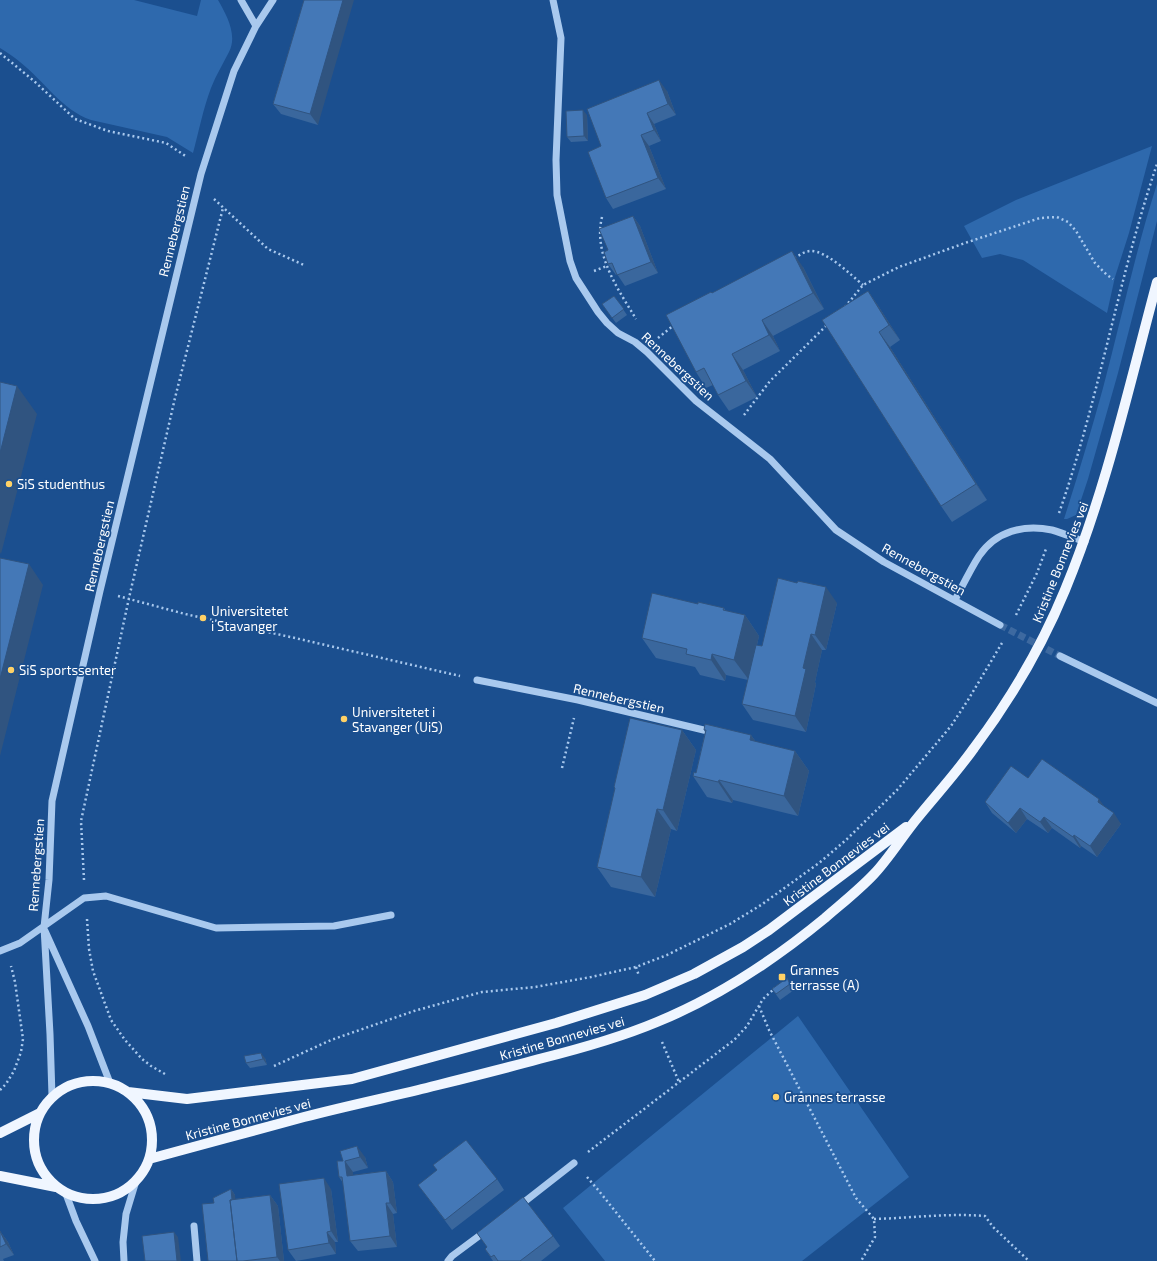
<svg xmlns="http://www.w3.org/2000/svg" width="1157" height="1261" viewBox="0 0 1157 1261" font-family="'Exo 2',sans-serif">
  <style>
    .green { fill: #2e69ad }
    .lines { fill: none; stroke-linecap: round; stroke-linejoin: round }
    .minor-tunnel { stroke: #3d69a0; stroke-width: 7; stroke-dasharray: 7 3.5; stroke-linecap: butt }
    .path { stroke: #a9c9ee; stroke-width: 2.5; stroke-dasharray: 2 3; stroke-linecap: butt }
    .minor { stroke: #a9c9ee; stroke-width: 7 }
    .major { stroke: #f0f6ff; stroke-width: 10 }
    .wall { fill: #3a679d }
    .shaded-wall { fill: #305480 }
    .building { fill: #4478b7; stroke: #305480 }
    .poi-dot { fill: #ffd166; stroke: #1b4f8f; stroke-width: 1.5 }
    .labels { text-anchor: middle; stroke-width: 3.5; stroke-linejoin: round; paint-order: stroke }
    .street-label { font-size: 13px; fill: #fff; stroke: #1b4f8f }
    .poi-label { font-size: 13px; fill: #fff; stroke: #1b4f8f; text-anchor: start }
  </style>
  <rect width="100%" height="100%" fill="#1b4f8f"/>
  <path class="green" d="M 0,0 L 134,0 L 197,16 L 201,0 L 218,0 C 226,14 238,35 229,52 C 223,64 216,75 211,88 C 203,109 199,131 193,153 L 167,137 L 91,120 C 62,110 44,81 20,62 C 14,57 7,52 0,48 Z
    M 1152,146 L 1129,233 L 1115,277 L 1107,313 L 1023,260 L 1000,254 L 982,258 L 964,226 L 1016,200 Z
    M 1157,184 L 1157,221 L 1118,373 L 1088,479 L 1076,515 L 1067,519 L 1064,519 C 1078,475 1091,432 1103,388 C 1121,320 1136,249 1157,184 Z
    M 798,1016 L 909,1177 L 802,1261 L 605,1261 L 563,1208 Z"/>
  <g class="lines">
    <path class="minor-tunnel" d="M 1000,625 L 1060,656"/>
    <path class="path" d="M 0,53 L 34,81 L 75,119 L 108,131 L 166,143 L 187,157
      M 214,199 L 268,249 L 304,265
      M 602,217 C 593,254 618,289 636,319
      M 794,258 C 800,255 805,251 811,251 C 827,251 851,275 863,285
      M 594,271 L 607,266
      M 845,307 L 863,285 L 899,267 L 965,243 L 1040,218 L 1057,217 L 1068,222 L 1076,231 L 1095,263 L 1107,275 L 1113,279
      M 658,338 L 674,325
      M 744,415 L 770,381 L 827,325
      M 1059,513 C 1099,399 1118,279 1157,164
      M 118,596 L 185,614 L 295,638 L 460,676
      M 1016,615 L 1037,573 L 1046,549
      M 562,768 L 574,718
      M 84,880 L 81,821 L 129,598 L 175,398 L 223,208
      M 87,919 L 89,949 L 93,971 L 111,1020 L 125,1040 L 142,1059 L 151,1066 L 165,1074
      M 636,967 L 639,976
      M 759,1006 L 769,1030 L 856,1198 L 874,1219 L 875,1237 L 861,1261
      M 662,1042 L 679,1082
      M 274,1066 L 331,1040 L 414,1011 L 482,992 L 535,987 L 591,977 L 636,967 L 667,955 L 730,924 L 761,905 L 819,863 L 846,840 L 898,789 L 951,726 L 968,700 L 1002,643
      M 0,1090 L 6,1084 L 14,1071 L 21,1052 L 23,1039 L 15,982 L 11,966
      M 588,1152 L 734,1040 L 747,1026 L 763,999 L 775,988
      M 587,1177 L 599,1191 L 655,1261
      M 874,1219 C 911,1218 948,1213 985,1216 L 993,1227 L 1029,1261"/>
    <path class="minor" d="M 241,0 L 256,26
      M 553,0 L 561,38 L 556,160 L 557,195 L 570,261 L 576,278 L 598,312 L 607,323 L 618,333 L 635,342 L 647,352 L 696,401 L 770,459 L 836,530 L 884,562 L 1000,625
      M 955,600 C 963,585 970,570 979,556 C 996,531 1024,524 1052,530 C 1063,533 1074,538 1085,542
      M 1060,656 L 1157,703
      M 477,680 L 578,700 L 712,732
      M 45,931 L 88,1026 L 110,1083
      M 0,951 L 20,943 L 84,898 L 106,896 L 216,928 L 334,926 L 391,915
      M 52,1096 L 50,1034 L 44,927 L 49,880 L 52,801 L 100,591 L 201,174 L 234,71 L 256,26 L 273,0
      M 66,1194 L 76,1221 L 95,1261
      M 519,1206 L 574,1163
      M 194,1226 L 197,1261
      M 124,1261 L 123,1242 L 126,1214 L 136,1181
      M 448,1261 L 452,1256 L 487,1230"/>
    <path class="major" d="M34 1140a59 59 0 1 1 118 0a59 59 0 1 1-118 0Z
      M 128,1092 L 187,1099 L 352,1079 L 556,1023 L 645,995 L 694,974 L 743,947 L 769,930 L 906,827
      M 0,1133 L 40,1113
      M 149,1159 C 201,1145 252,1131 304,1117 C 342,1107 380,1099 418,1090 C 458,1080 499,1070 539,1059 C 579,1049 619,1038 657,1022 C 718,997 774,960 825,918 C 841,904 859,890 874,874 C 890,857 903,835 919,816 C 937,794 957,772 974,748 C 1010,700 1042,646 1065,590 C 1106,491 1129,386 1157,282
      M 0,1176 L 56,1187"/>
  </g>
  <path class="wall" d="M 304,0 L 318,125 L 281,114 L 273,104 Z
    M 667,91 L 676,115 L 654,124 L 661,141 L 649,146 L 666,189 L 613,209 L 606,198 L 601,146 Z
    M 587,115 L 588,141 L 571,142 L 567,137 Z
    M 633,216 L 640,226 L 658,273 L 625,286 L 617,274 L 616,275 L 608,264 L 608,250 Z
    M 803,267 L 824,309 L 773,336 L 780,351 L 743,370 L 757,397 L 729,411 L 718,395 L 713,385 L 706,388 L 696,372 Z
    M 868,291 L 879,307 L 900,340 L 890,347 L 987,500 L 952,522 L 941,506 L 822,320 Z
    M 614,296 L 627,315 L 616,323 L 602,304 Z
    M 837,603 L 826,650 L 822,650 L 815,682 L 816,684 L 806,732 L 753,720 L 742,704 L 748,680 L 726,675 L 725,681 L 700,675 L 695,667 L 656,658 L 642,638 L 698,604 L 724,608 L 726,611 L 745,615 L 759,636 L 757,645 L 762,646 Z
    M 682,730 L 696,750 L 677,831 L 671,829 L 655,897 L 611,887 L 597,867 L 615,789 L 614,787 Z
    M 704,730 L 751,735 L 756,742 L 795,751 L 809,771 L 798,816 L 733,800 L 732,803 L 707,797 L 693,776 L 696,773 L 705,732 Z
    M 1028,778 L 1104,806 L 1121,824 L 1097,857 L 1081,846 L 1080,848 L 1052,828 L 1048,833 L 1027,819 L 1016,833 L 992,813 L 985,802 Z
    M 787,978 L 794,990 L 780,1000 L 772,989 Z
    M 265,1058 L 267,1065 L 250,1068 L 246,1063 Z
    M 340,1151 L 365,1157 L 368,1168 L 353,1172 L 353,1175 L 386,1171 L 393,1182 L 397,1213 L 393,1214 L 397,1247 L 358,1251 L 350,1241 L 343,1183 L 339,1177 L 343,1161 Z
    M 497,1179 L 504,1190 L 452,1230 L 418,1185 Z
    M 231,1189 L 235,1195 L 235,1199 L 270,1195 L 278,1206 L 284,1261 L 208,1261 Z
    M 331,1189 L 338,1242 L 335,1242 L 336,1254 L 296,1261 L 288,1250 Z
    M 0,1231 L 8,1242 L 14,1255 L 3,1259 L 4,1261 L 0,1261 Z
    M 477,1233 L 553,1236 L 560,1246 L 541,1261 L 493,1261 L 485,1249 L 487,1247 Z"/>
  <path class="shaded-wall" d="M 343,0 L 354,0 L 318,125 L 310,114 Z
    M 659,80 L 667,91 L 676,115 L 668,104 Z
    M 583,110 L 587,115 L 588,141 L 584,136 Z
    M 647,113 L 654,124 L 661,141 L 654,130 Z
    M 641,135 L 649,146 L 666,189 L 658,178 Z
    M 633,216 L 640,226 L 658,273 L 651,262 Z
    M 792,251 L 803,267 L 824,309 L 813,293 Z
    M 868,291 L 879,307 L 900,340 L 889,325 Z
    M 762,320 L 773,336 L 780,351 L 769,335 Z
    M 879,332 L 890,347 L 987,500 L 976,484 Z
    M 732,354 L 743,370 L 757,397 L 746,381 Z
    M 17,386 L 37,414 L 1,554 L 0,552 L 0,453 Z
    M 29,564 L 43,585 L 0,756 L 0,679 Z
    M 826,587 L 837,603 L 826,650 L 815,635 Z
    M 745,615 L 759,636 L 749,680 L 734,660 Z
    M 811,634 L 822,650 L 815,682 L 816,684 L 806,732 L 795,716 L 803,668 Z
    M 712,654 L 726,675 L 725,681 L 711,660 Z
    M 682,730 L 696,750 L 677,831 L 663,810 Z
    M 751,735 L 765,755 L 750,740 Z
    M 795,751 L 809,771 L 798,816 L 784,796 Z
    M 719,780 L 733,800 L 732,803 L 718,782 Z
    M 1099,799 L 1107,810 L 1098,802 Z
    M 1020,808 L 1027,819 L 1016,833 L 1008,823 Z
    M 657,809 L 671,829 L 655,897 L 641,877 Z
    M 1114,813 L 1121,824 L 1097,857 L 1090,846 Z
    M 1044,817 L 1052,828 L 1048,833 L 1040,822 Z
    M 1074,835 L 1081,846 L 1080,848 L 1073,837 Z
    M 261,1053 L 265,1058 L 267,1065 L 263,1059 Z
    M 357,1146 L 365,1157 L 368,1168 L 360,1157 Z
    M 345,1161 L 353,1172 L 354,1187 L 347,1176 Z
    M 386,1171 L 393,1182 L 397,1213 L 390,1203 Z
    M 324,1178 L 331,1189 L 338,1242 L 331,1231 Z
    M 231,1189 L 235,1195 L 243,1261 L 240,1261 Z
    M 270,1195 L 278,1206 L 284,1261 L 280,1261 L 277,1257 Z
    M 386,1203 L 393,1214 L 397,1247 L 390,1236 Z
    M 0,1231 L 8,1242 L 14,1255 L 6,1244 Z
    M 174,1232 L 178,1237 L 181,1261 L 177,1261 Z
    M 327,1232 L 335,1242 L 336,1254 L 329,1243 Z"/>
  <path class="building" d="M 304,0 L 343,0 L 310,114 L 273,104 Z
    M 659,80 L 668,104 L 647,113 L 654,130 L 641,135 L 658,178 L 606,198 L 588,152 L 601,146 L 587,109 Z
    M 583,110 L 584,136 L 567,137 L 566,111 Z
    M 633,216 L 651,262 L 617,275 L 612,263 L 608,264 L 604,252 L 608,250 L 599,229 Z
    M 792,251 L 813,293 L 762,320 L 769,335 L 732,354 L 746,381 L 718,395 L 704,368 L 696,372 L 666,315 L 711,292 L 712,293 Z
    M 868,291 L 889,325 L 879,332 L 976,484 L 941,506 L 822,320 Z
    M 614,296 L 624,309 L 612,318 L 602,304 Z
    M 0,382 L 17,386 L 0,453 Z
    M 0,558 L 29,564 L 0,679 Z
    M 778,578 L 797,583 L 798,581 L 826,587 L 815,635 L 811,634 L 803,668 L 806,669 L 795,716 L 742,704 L 756,645 L 762,646 Z
    M 652,593 L 698,604 L 698,602 L 724,608 L 723,610 L 745,615 L 734,660 L 712,654 L 711,660 L 686,654 L 687,649 L 642,638 Z
    M 630,718 L 682,730 L 663,810 L 657,809 L 641,877 L 597,867 L 615,788 L 614,787 Z
    M 705,724 L 751,735 L 750,740 L 795,751 L 784,796 L 719,780 L 718,782 L 693,776 L 694,772 L 696,773 L 706,730 L 704,730 Z
    M 1042,759 L 1099,799 L 1098,802 L 1114,813 L 1090,846 L 1074,835 L 1073,837 L 1044,817 L 1040,822 L 1020,808 L 1008,823 L 985,802 L 1011,766 L 1028,778 Z
    M 787,978 L 790,984 L 776,994 L 772,989 Z
    M 261,1053 L 263,1059 L 246,1063 L 244,1056 Z
    M 466,1140 L 497,1179 L 445,1220 L 418,1185 L 437,1170 L 433,1165 Z
    M 357,1146 L 360,1157 L 345,1161 L 347,1176 L 386,1171 L 390,1203 L 386,1203 L 390,1236 L 350,1241 L 342,1177 L 339,1177 L 337,1161 L 343,1161 L 340,1151 Z
    M 324,1178 L 331,1231 L 327,1232 L 329,1243 L 288,1250 L 279,1184 Z
    M 231,1189 L 232,1200 L 230,1200 L 237,1261 L 208,1261 L 202,1204 L 214,1203 L 213,1198 Z
    M 270,1195 L 277,1257 L 243,1261 L 237,1261 L 230,1200 Z
    M 523,1197 L 553,1236 L 520,1261 L 498,1261 L 494,1255 L 491,1257 L 485,1249 L 487,1247 L 477,1233 Z
    M 0,1231 L 6,1244 L 0,1247 Z
    M 174,1232 L 177,1261 L 145,1261 L 142,1236 Z"/>
  <g class="poi-dot">
    <circle cx="9" cy="484" r="4"/>
    <circle cx="203" cy="618" r="4"/>
    <circle cx="11" cy="670" r="4"/>
    <circle cx="344" cy="719" r="4"/>
    <rect x="778" y="973" width="8" height="8" rx="2"/>
    <circle cx="776" cy="1097" r="4"/>
  </g>
  <g class="labels">
    <g class="street-label">
      <text transform="translate(174 231) rotate(-76)" y="5">Rennebergstien</text>
      <text transform="translate(678 366) rotate(43)" y="5">Rennebergstien</text>
      <text transform="translate(99 546) rotate(-77)" y="5">Rennebergstien</text>
      <text transform="translate(1060 562) rotate(-68)" y="5">Kristine Bonnevies vei</text>
      <text transform="translate(924 569) rotate(29)" y="5">Rennebergstien</text>
      <text transform="translate(619 698) rotate(13)" y="5">Rennebergstien</text>
      <text transform="translate(836 864) rotate(-37)" y="5">Kristine Bonnevies vei</text>
      <text transform="translate(36 865) rotate(-86)" y="5">Rennebergstien</text>
      <text transform="translate(562 1038) rotate(-16)" y="5">Kristine Bonnevies vei</text>
      <text transform="translate(248 1119) rotate(-15)" y="5">Kristine Bonnevies vei</text>
    </g>
    <g class="poi-label">
      <text x="17" y="489">SiS studenthus</text>
      <text x="211" y="616">Universitetet<tspan x="211" dy="15">i Stavanger</tspan></text>
      <text x="19" y="675">SiS sportssenter</text>
      <text x="352" y="717">Universitetet i<tspan x="352" dy="15">Stavanger (UiS)</tspan></text>
      <text x="790" y="975">Grannes<tspan x="790" dy="15">terrasse (A)</tspan></text>
      <text x="784" y="1102">Grannes terrasse</text>
    </g>
  </g>
</svg>
